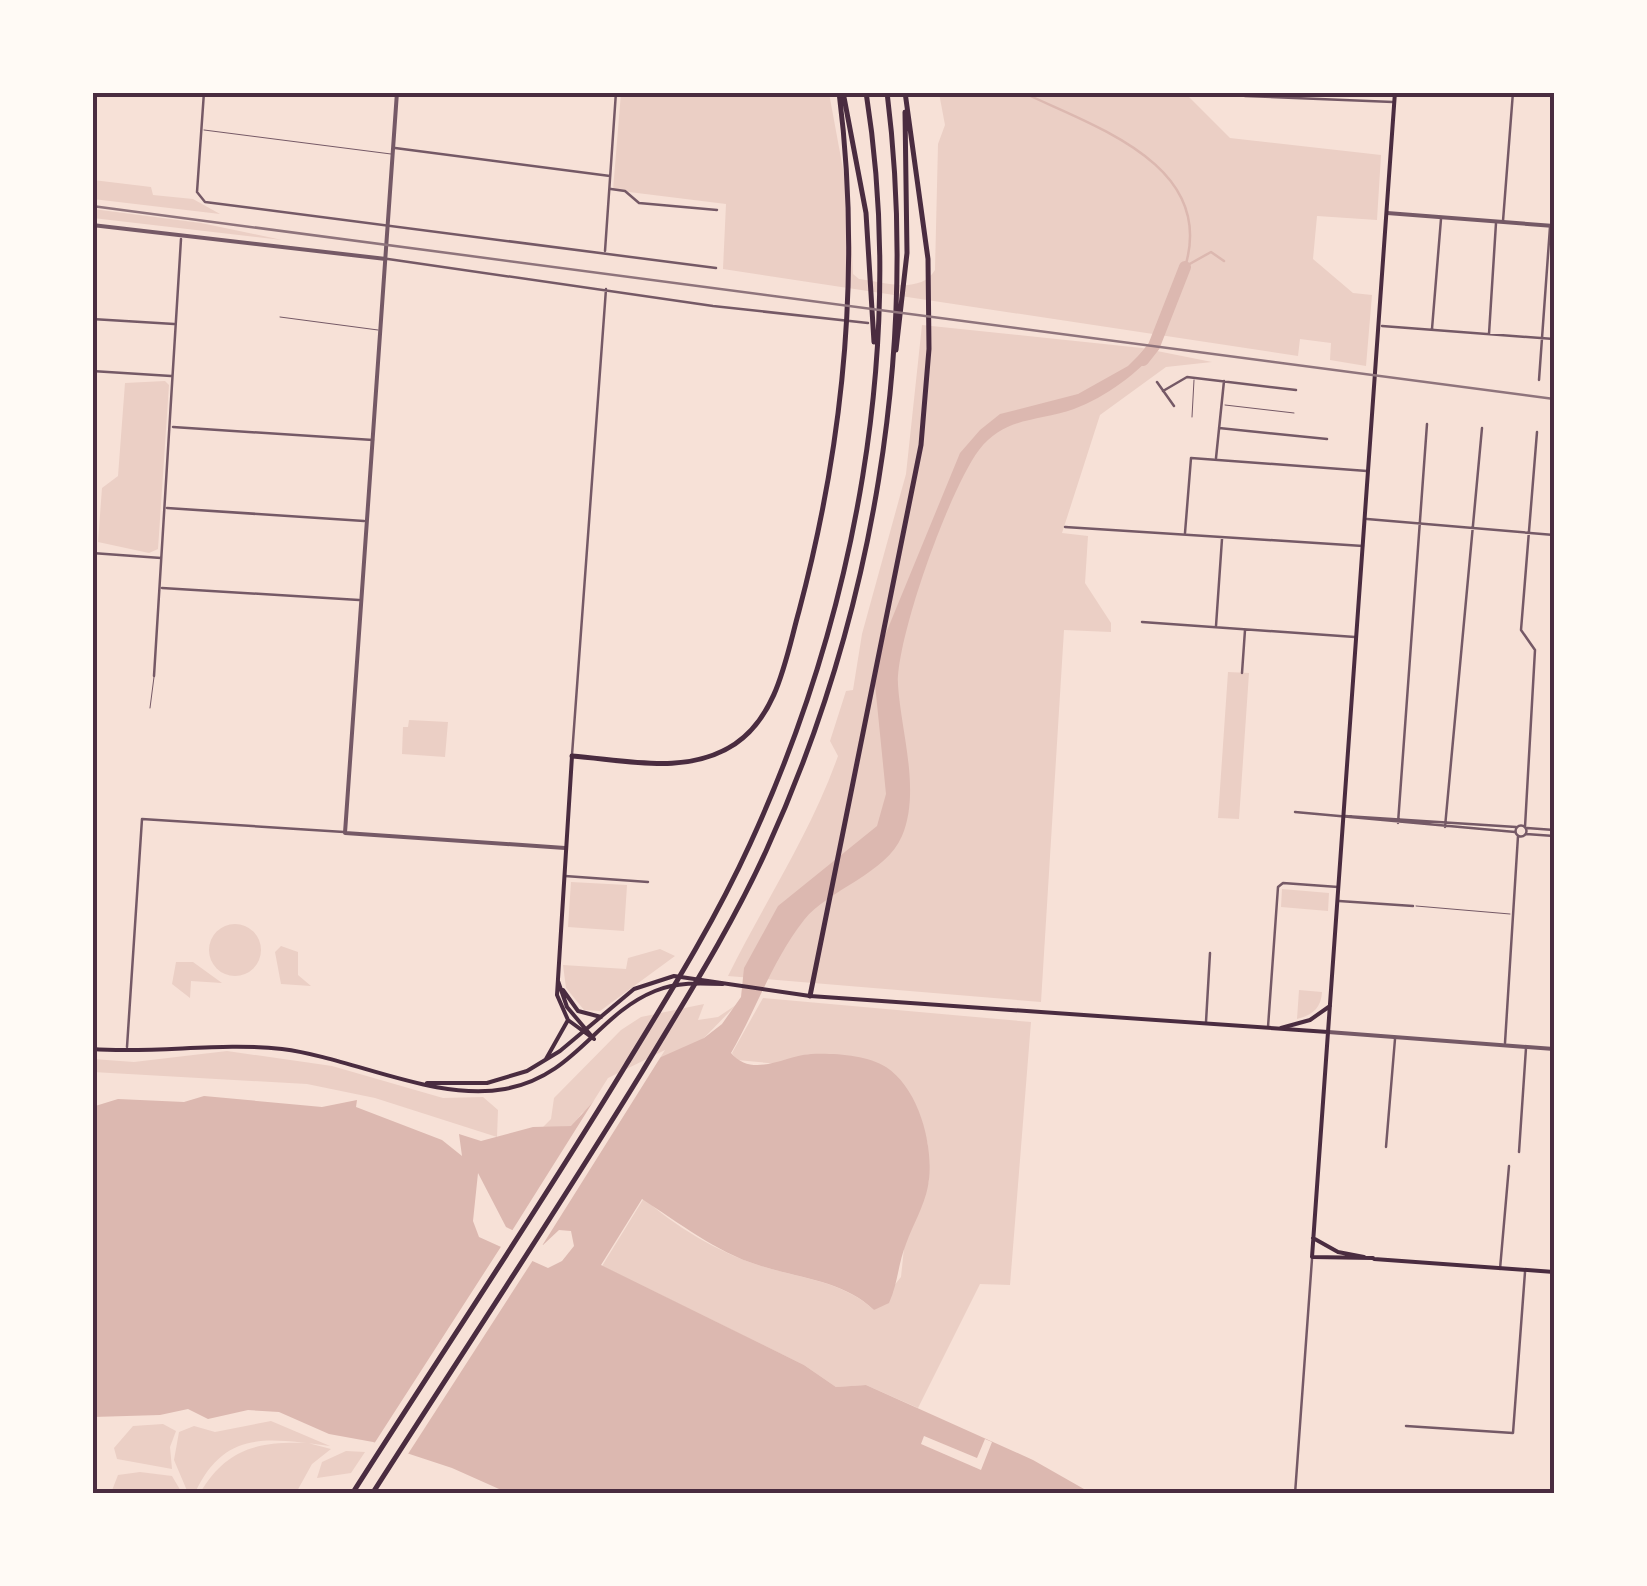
<svg xmlns="http://www.w3.org/2000/svg" width="1647" height="1586" viewBox="0 0 1647 1586" font-family="'Noto Serif',serif">
  <style>
    .green { fill: #ebcfc5 }
    .water { fill: #dcb8b0; fill-rule: evenodd }
    .pier { fill: #f7e1d7 }
    .lines { fill: none; stroke-linecap: round; stroke-linejoin: round }
    .stream { stroke: #dcb8b0; stroke-width: 2.5 }
    .river { stroke: #dcb8b0; stroke-width: 12 }
    .service { stroke: #755966; stroke-width: 1 }
    .minor { stroke: #755966; stroke-width: 2.5 }
    .tertiary { stroke: #755966; stroke-width: 4 }
    .secondary { stroke: #4a2c40; stroke-width: 4 }
    .primary { stroke: #4a2c40; stroke-width: 4 }
    .motorway { stroke: #4a2c40; stroke-width: 5 }
    .rail { stroke: #8f747c; stroke-width: 2.5 }
    .neatline { fill: none; stroke: #4a2c40; stroke-width: 4 }
  </style>
  <rect width="100%" height="100%" fill="#f7e1d7"/>
  <path class="green" d="M 621,93 L 829,93 L 850,207 L 853,274 L 859,279 C 883,282 920,295 935,270 L 938,144 L 945,125 L 939,93 L 1185,93 L 1230,138 L 1381,155 L 1377,220 L 1317,216 L 1313,259 L 1353,293 L 1372,295 L 1366,366 L 1330,360 L 1331,343 L 1300,339 L 1298,356 L 723,269 L 726,204 L 613,190 Z
    M 93,180 L 151,187 L 153,195 L 193,199 L 220,214 L 93,199 Z
    M 93,209 L 201,223 L 282,240 L 93,218 Z
    M 922,325 L 1142,348 L 1212,362 L 1166,367 L 1100,415 L 1062,533 L 1088,536 L 1085,583 L 1111,623 L 1111,632 L 1064,630 L 1041,1002 L 728,976 C 765,901 810,835 838,756 L 830,741 L 846,691 L 853,690 L 862,634 L 906,474 Z
    M 165,381 L 169,385 L 158,549 L 149,553 L 98,542 L 102,488 L 118,476 L 125,383 Z
    M 1228,672 L 1249,673 L 1239,819 L 1218,818 Z
    M 409,720 L 448,722 L 445,757 L 402,754 L 403,727 L 408,727 Z
    M 571,882 L 627,885 L 624,931 L 568,927 Z
    M 1282,889 L 1329,893 L 1328,911 L 1281,907 Z
    M209 950a26 26 0 1 1 52 0a26 26 0 1 1-52 0Z
    M 281,946 L 298,952 L 298,975 L 311,986 L 281,984 L 275,952 Z
    M 660,949 L 675,956 L 600,1011 L 584,1010 L 566,988 L 563,965 L 626,969 L 628,958 Z
    M 176,962 L 193,962 L 222,983 L 191,981 L 190,998 L 172,984 Z
    M 1299,990 L 1322,992 C 1321,1008 1313,1015 1297,1019 Z
    M 763,998 L 1031,1022 L 1010,1285 L 980,1284 L 918,1408 L 866,1385 L 836,1387 L 804,1365 L 602,1266 L 644,1198 C 672,1225 720,1253 758,1265 C 797,1278 842,1280 874,1310 L 901,1277 L 904,1248 L 929,1181 L 928,1145 L 920,1116 L 860,1058 L 807,1054 L 779,1064 L 737,1060 L 732,1053 Z
    M 704,1004 L 698,1020 L 718,1017 L 736,1005 L 704,1038 L 582,1113 L 572,1126 L 541,1129 L 551,1119 L 554,1098 L 621,1030 L 641,1017 Z
    M 227,1051 L 332,1066 L 443,1098 L 483,1097 L 498,1110 L 497,1137 L 375,1098 L 307,1084 L 93,1072 L 93,1059 L 134,1062 Z
    M 271,1421 L 330,1446 C 270,1439 225,1428 195,1493 L 188,1493 L 174,1460 L 179,1432 L 194,1426 L 215,1432 Z
    M 163,1424 L 176,1431 L 170,1447 L 172,1469 L 117,1459 L 114,1448 L 133,1426 Z
    M 308,1443 L 331,1449 L 312,1464 L 296,1493 L 200,1493 C 226,1449 257,1441 308,1443 Z
    M 346,1451 L 365,1452 L 351,1473 L 317,1478 L 322,1462 Z
    M 140,1472 L 172,1476 L 182,1493 L 111,1493 L 118,1475 Z"/>
  <path class="water" d="M 1148,346 L 1160,347 C 1138,373 1106,397 1074,409 C 1038,422 1005,416 979,450 C 950,488 896,638 898,685 C 901,732 921,791 902,836 C 886,874 829,889 804,920 C 773,959 756,1010 731,1053 C 753,1079 786,1055 811,1054 C 833,1053 867,1055 886,1067 C 920,1089 935,1150 928,1186 C 924,1207 913,1224 906,1244 C 898,1264 898,1283 889,1303 L 874,1310 C 843,1280 797,1278 758,1265 C 716,1252 678,1222 642,1199 L 601,1265 L 804,1365 L 836,1387 L 866,1385 L 1033,1460 L 1091,1493 L 508,1493 L 452,1468 L 373,1442 L 329,1434 L 279,1412 L 248,1410 L 208,1419 L 188,1409 L 160,1415 L 93,1417 L 92,1107 L 118,1099 L 184,1102 L 204,1096 L 322,1107 L 357,1100 L 356,1107 L 442,1140 L 462,1156 L 459,1134 L 481,1141 L 533,1127 L 571,1126 L 616,1077 L 704,1038 L 722,1024 L 741,997 L 744,968 L 778,906 L 877,826 L 886,794 L 874,674 L 877,655 L 960,453 L 980,430 L 1000,414 L 1078,394 L 1128,366 ZM 478,1173 L 506,1227 L 543,1245 L 559,1230 L 571,1231 L 574,1246 L 562,1261 L 548,1268 L 479,1237 L 473,1221 Z"/>
  <path class="pier" d="M 665,1050 L 540,1249 L 510,1234 L 608,1078 Z
    M 504,1242 L 535,1257 L 406,1457 L 372,1447 Z
    M 924,1436 L 977,1458 L 985,1439 L 992,1442 L 981,1470 L 921,1444 Z"/>
  <g class="lines">
    <path class="stream" d="M 1022,92 C 1092,126 1217,164 1185,267
      M 1186,266 L 1211,252 L 1224,261"/>
    <path class="river" d="M 1143,360 L 1154,346 L 1185,267"/>
    <path class="service" d="M 204,130 L 391,154
      M 280,317 L 378,330
      M 1225,405 L 1294,413
      M 1192,417 L 1194,380
      M 150,708 L 154,677
      M 1416,906 L 1510,914"/>
    <path class="minor" d="M 204,92 L 197,192 L 205,202 L 716,268
      M 1245,96 L 1393,102
      M 395,148 L 610,176
      M 611,189 L 625,191 L 639,203 L 717,210
      M 1503,221 L 1513,92
      M 605,251 L 616,92
      M 388,259 L 713,306 L 868,323
      M 92,319 L 174,324
      M 1382,326 L 1554,339
      M 1432,329 L 1441,219
      M 1489,334 L 1496,223
      M 92,371 L 171,376
      M 1539,380 L 1550,227
      M 1157,382 L 1174,406
      M 1163,391 L 1187,377 L 1296,390
      M 173,427 L 373,440
      M 1219,428 L 1327,439
      M 1216,458 L 1224,381
      M 167,508 L 364,521
      M 1367,519 L 1554,535
      M 1065,527 L 1363,546
      M 1185,533 L 1191,458 L 1367,471
      M 92,553 L 161,558
      M 162,588 L 359,600
      M 1142,622 L 1355,637
      M 1216,626 L 1222,539
      M 1242,673 L 1245,630
      M 154,676 L 181,239
      M 572,755 L 606,289
      M 1295,812 L 1515,832
      M 1345,816 L 1516,827
      M 1398,823 L 1427,424
      M1515.5 831a5.5 5.5 0 1 1 11 0a5.5 5.5 0 1 1-11 0Z
      M 1445,827 L 1482,428
      M 1525,827 L 1535,650 L 1521,630 L 1537,432
      M 1527,828 L 1554,830
      M 1526,834 L 1554,836
      M 565,876 L 648,882
      M 1339,901 L 1413,906
      M 1206,1022 L 1210,953
      M 1268,1027 L 1278,887 L 1283,883 L 1338,887
      M 1505,1043 L 1518,836
      M 127,1047 L 142,819 L 344,832
      M 1386,1147 L 1395,1039
      M 1519,1152 L 1526,1048
      M 1500,1269 L 1509,1166
      M 1406,1426 L 1513,1433 L 1525,1272
      M 418,1494 L 429,1494
      M 1295,1494 L 1312,1259"/>
    <path class="tertiary" d="M 397,92 L 345,833 L 565,848
      M 1387,213 L 1554,226
      M 92,225 L 386,259
      M 1328,1032 L 1554,1049"/>
    <path class="secondary" d="M 1281,1028 L 1310,1020 L 1330,1006
      M 1328,1032 L 1395,92"/>
    <path class="primary" d="M 572,756 L 557,995 L 568,1020 L 594,1039
      M 558,981 L 567,1007 L 594,1039
      M 563,990 L 578,1011 L 601,1017
      M 92,1049 C 156,1054 219,1042 282,1049 C 353,1058 436,1102 505,1089 C 576,1076 596,1015 655,991 C 676,982 700,983 723,984
      M 546,1059 L 568,1020
      M 427,1083 L 487,1083 L 527,1071 L 560,1051 L 634,989 L 674,976 L 810,996 L 1328,1032 L 1312,1257 L 1373,1258
      M 1313,1238 L 1338,1252 L 1364,1257
      M 1374,1259 L 1554,1272"/>
    <path class="motorway" d="M 843,92 L 866,213 L 874,342
      M 896,350 L 907,253 L 905,112
      M 572,756 C 626,760 687,776 735,744 C 778,715 786,657 799,611 C 844,442 861,266 839,92
      M 810,996 L 921,445 L 929,349 L 928,259 L 905,92
      M 352,1494 C 443,1351 538,1210 626,1065 C 670,993 715,921 750,844 C 856,613 906,344 866,92
      M 372,1494 C 462,1353 555,1214 642,1072 C 685,1000 731,928 766,851 C 873,617 919,348 887,92"/>
    <path class="rail" d="M 92,206 L 1554,399"/>
  </g>
  <rect width="1647" height="1586" fill="none" stroke="#fffaf5" stroke-width="190"/>
  <rect x="95" y="95" width="1457" height="1396" class="neatline"/>
</svg>
